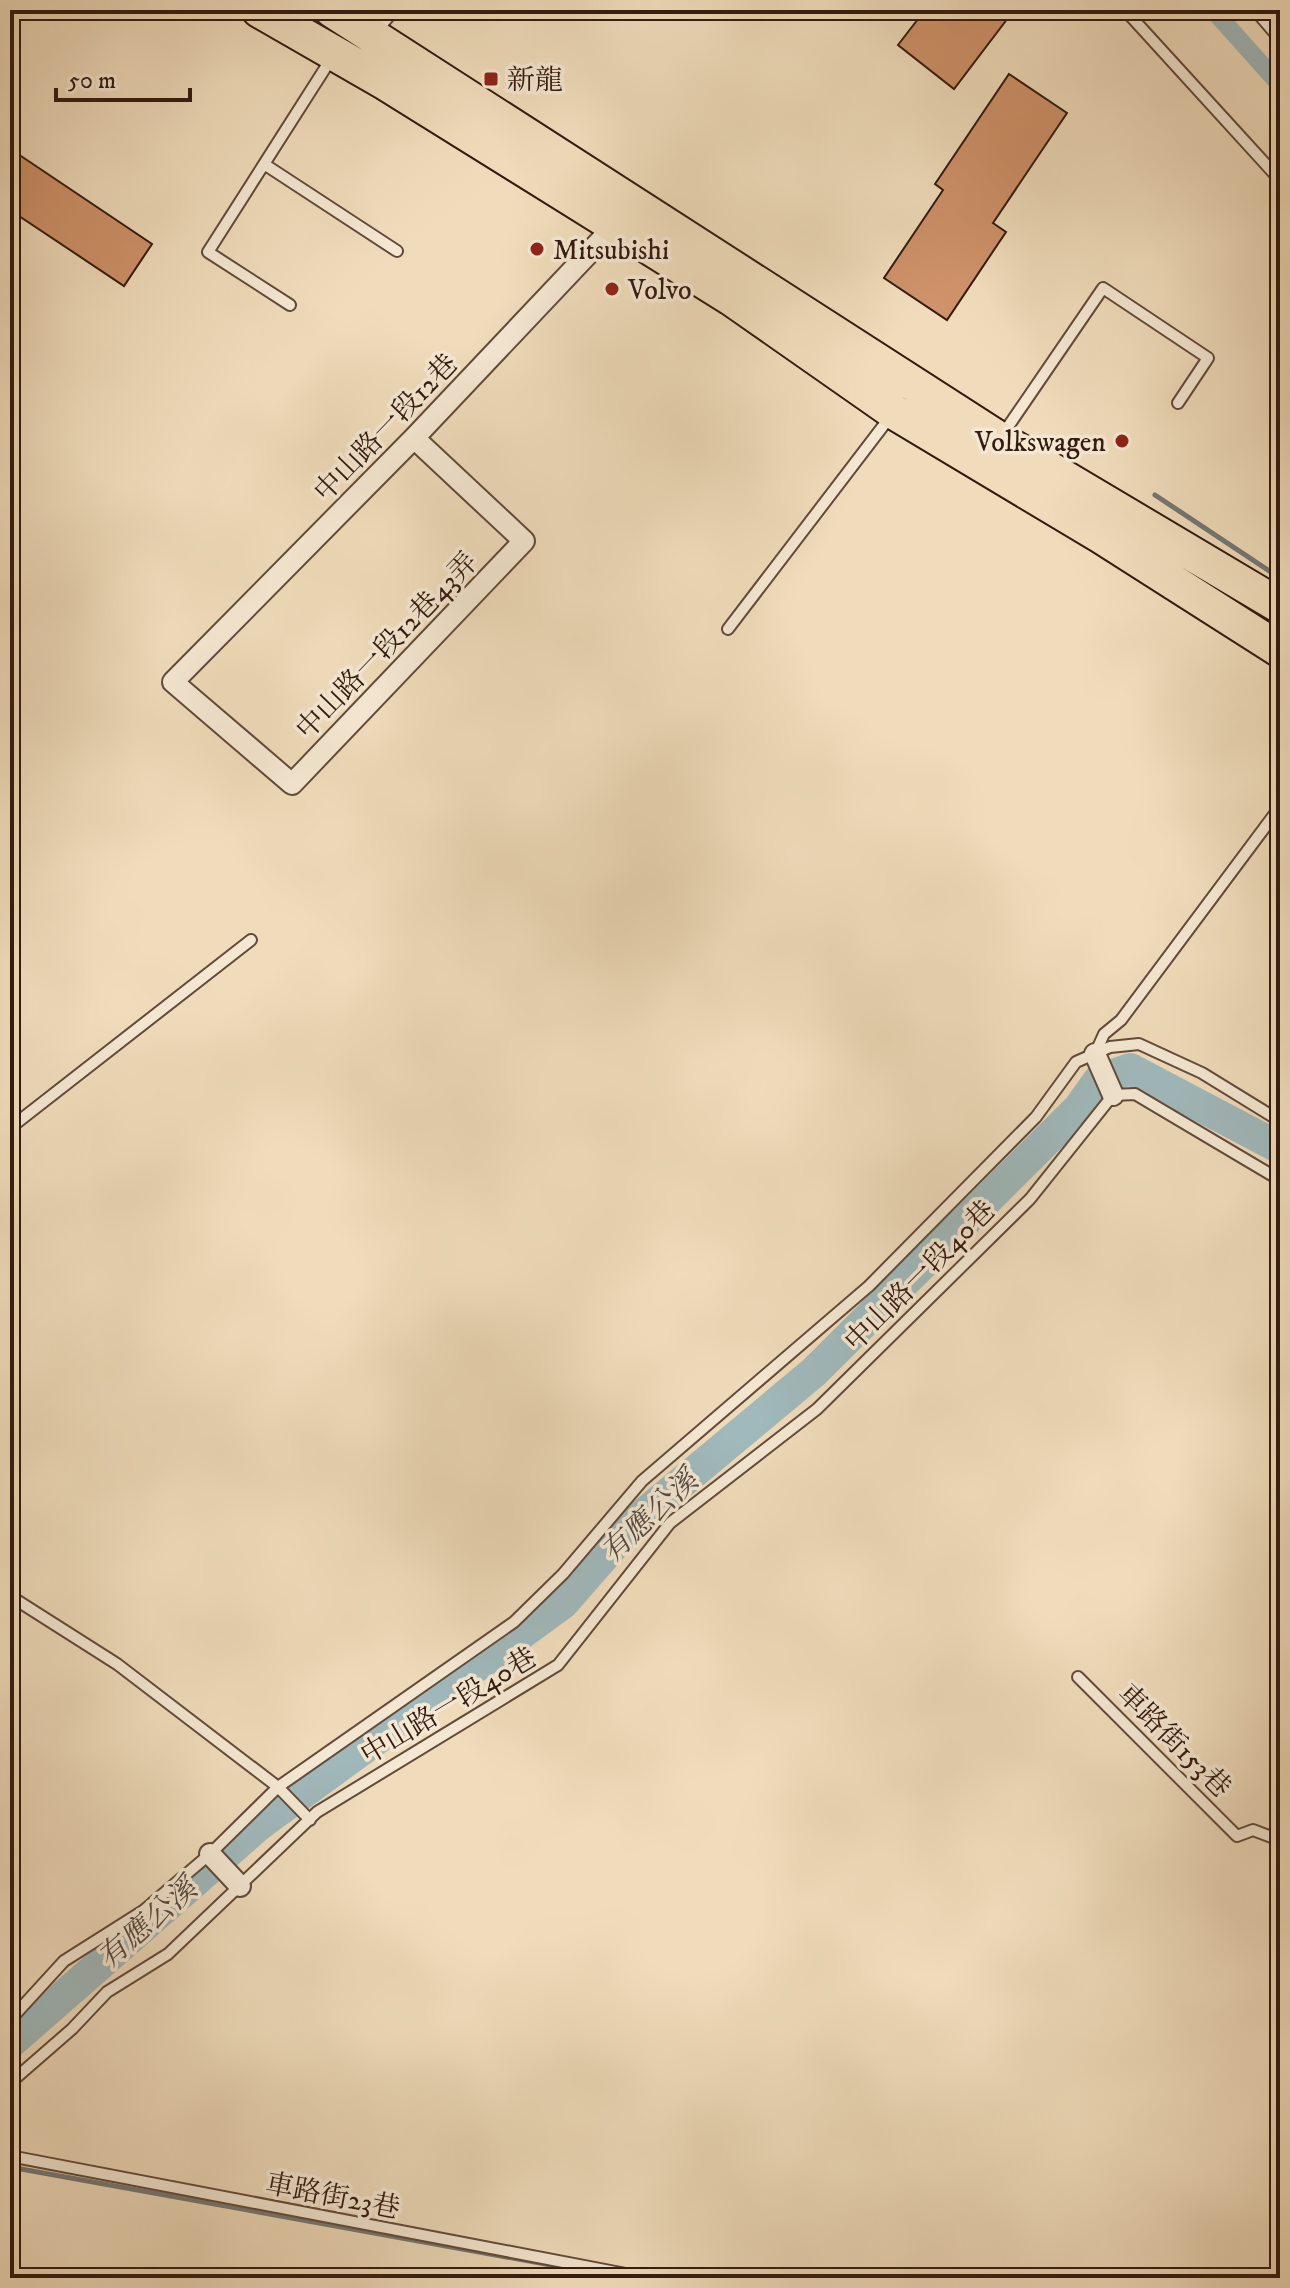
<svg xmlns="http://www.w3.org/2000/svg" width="1290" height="2288" viewBox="0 0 1290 2288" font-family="'IM FELL DW Pica','Noto Serif TC',serif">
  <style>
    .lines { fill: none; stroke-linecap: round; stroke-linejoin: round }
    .stream { stroke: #747977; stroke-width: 5 }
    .canal { stroke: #a0b9bc; stroke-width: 18 }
    .river { stroke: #a0b9bc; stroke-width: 32 }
    .building { fill: #cf926a; stroke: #331a0f; stroke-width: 2 }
    .service-casing { stroke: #624a3a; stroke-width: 14 }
    .minor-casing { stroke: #624a3a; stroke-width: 24 }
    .primary-casing { stroke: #331a0f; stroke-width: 38 }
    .service { stroke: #f5e8d3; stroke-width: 10 }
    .minor { stroke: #f5e8d3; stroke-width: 20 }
    .primary { stroke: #f0dcbb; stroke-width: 34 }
    .poi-dot { fill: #8f2418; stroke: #f5e8d3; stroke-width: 3 }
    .labels { text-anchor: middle; stroke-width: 7; stroke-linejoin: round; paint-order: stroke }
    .poi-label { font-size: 28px; fill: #331a0f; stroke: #f5e8d3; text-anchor: start }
    .street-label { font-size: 28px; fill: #331a0f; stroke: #f5e8d3 }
    .water-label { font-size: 30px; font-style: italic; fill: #544a43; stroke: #f5e8d3 }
  </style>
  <rect width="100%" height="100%" fill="#f0dcbb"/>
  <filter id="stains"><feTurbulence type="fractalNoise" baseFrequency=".0025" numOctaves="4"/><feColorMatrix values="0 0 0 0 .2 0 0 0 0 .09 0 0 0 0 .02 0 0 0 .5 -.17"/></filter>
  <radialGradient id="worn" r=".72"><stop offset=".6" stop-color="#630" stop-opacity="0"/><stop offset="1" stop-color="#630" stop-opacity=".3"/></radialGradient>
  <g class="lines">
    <path class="stream" d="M 1155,495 L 1280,578
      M 10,2167 L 595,2273"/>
    <path class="canal" d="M 1213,10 L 1280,85"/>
    <path class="river" d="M 10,2043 L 260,1824 L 563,1603 L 633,1523 L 814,1372 L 1079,1108 L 1099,1080 L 1130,1069 L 1280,1148"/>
  </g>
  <path class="building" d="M 925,10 L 1014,10 L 954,89 L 898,45 Z
    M 1009,74 L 1067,113 L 993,223 L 1006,232 L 947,320 L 884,278 L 943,190 L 935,184 Z
    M 15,152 L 152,244 L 124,286 L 10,210 L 10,160 Z"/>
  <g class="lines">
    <g class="service-casing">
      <path id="service" d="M 1125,10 L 1280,180
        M 1255,10 L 1280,39
        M 375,33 L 394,10
        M 264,164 L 397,251
        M 290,305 L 208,252 L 331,59
        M 1003,434 L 1103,288 L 1208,358 L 1178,403
        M 728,629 L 890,417
        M 1095,1054 L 1104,1034 L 1121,1020 L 1280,807
        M 10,1128 L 251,940
        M 10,1596 L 117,1664 L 278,1787 L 310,1820
        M 1078,1677 L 1237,1836 L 1253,1830 L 1274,1838 L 1280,1845
        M 10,2020 L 64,1961 L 143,1911 L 210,1854 L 278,1787 L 514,1622 L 563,1574 L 642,1481 L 869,1286 L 1036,1117 L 1076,1062 L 1110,1047 L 1139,1044 L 1202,1073 L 1280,1121
        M 10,2083 L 72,2029 L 107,1992 L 168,1954 L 317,1812 L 558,1665 L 670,1523 L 817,1409 L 1030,1199 L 1113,1095 L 1135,1094 L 1280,1180
        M 10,2156 L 647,2278"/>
    </g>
    <g class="minor-casing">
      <path id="minor" d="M 414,438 L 524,541 L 292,784 L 173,682 L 414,438 L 622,218
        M 1095,1054 L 1113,1095
        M 210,1854 L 240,1886"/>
    </g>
    <g class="primary-casing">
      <path id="primary" d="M 259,10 L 386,83 L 731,298 L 894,412 L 1101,536 L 1280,650
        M 332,10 L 999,439 L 1280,606"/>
    </g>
    <use href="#service" class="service"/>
    <use href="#minor" class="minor"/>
    <use href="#primary" class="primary"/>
  </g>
  <g class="poi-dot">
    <rect x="483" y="71" width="16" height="16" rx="4"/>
    <circle cx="537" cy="249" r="8"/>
    <circle cx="612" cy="289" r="8"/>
    <circle cx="1122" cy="441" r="8"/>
  </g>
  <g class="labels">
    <g class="poi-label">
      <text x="507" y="89">新龍</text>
      <text x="553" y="259">Mitsubishi</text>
      <text x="628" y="299">Volvo</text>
      <text x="1106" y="451" text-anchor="end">Volkswagen</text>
    </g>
    <g class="street-label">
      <text transform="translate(385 427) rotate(-46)" y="10">中山路一段12巷</text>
      <text transform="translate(386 645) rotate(-46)" y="10">中山路一段12巷43弄</text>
      <text transform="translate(919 1275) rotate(-45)" y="10">中山路一段40巷</text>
      <text transform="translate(448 1705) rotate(-31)" y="10">中山路一段40巷</text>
      <text transform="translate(1175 1740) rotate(45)" y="10">車路街153巷</text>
      <text transform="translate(333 2195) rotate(11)" y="10">車路街23巷</text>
    </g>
    <g class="water-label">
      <text transform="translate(649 1516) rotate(-43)" y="10">有應公溪</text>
      <text transform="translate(147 1923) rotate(-41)" y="10">有應公溪</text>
    </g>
  </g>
  <rect width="1290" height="2288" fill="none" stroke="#f0dcbb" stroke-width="40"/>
  <rect x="12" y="12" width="1266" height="2264" fill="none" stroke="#331a0f" stroke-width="4"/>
  <rect x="20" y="20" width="1250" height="2248" fill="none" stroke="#331a0f" stroke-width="2"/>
  <path d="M56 88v12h134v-12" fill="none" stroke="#331a0f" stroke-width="4"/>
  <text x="68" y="88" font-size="24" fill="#331a0f" stroke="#f5e8d3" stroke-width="6" paint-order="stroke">50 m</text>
  <rect width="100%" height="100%" filter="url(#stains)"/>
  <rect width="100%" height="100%" fill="url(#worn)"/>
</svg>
